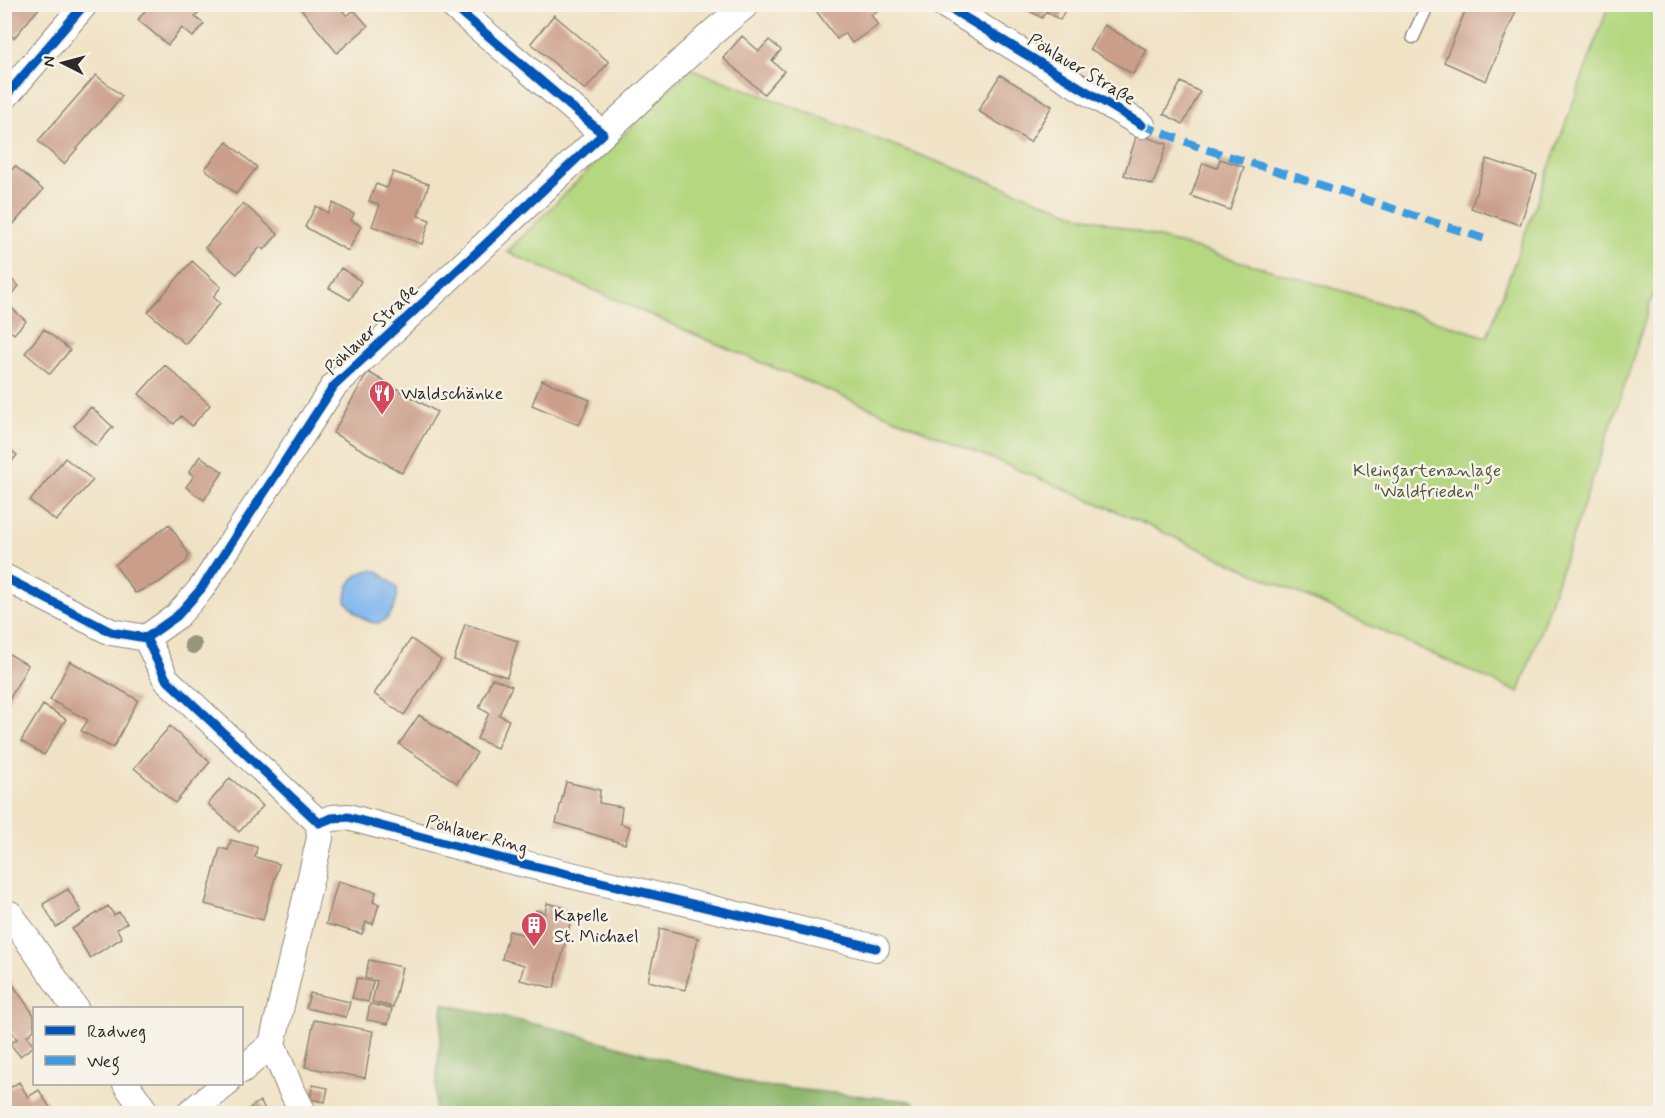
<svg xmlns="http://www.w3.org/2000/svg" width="1665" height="1118" viewBox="0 0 1665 1118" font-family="Mynerve,sans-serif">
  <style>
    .green { fill: #b4d780; stroke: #708156; stroke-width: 1.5 }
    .forest { fill: #8fb86e; stroke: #5d724c; stroke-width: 1.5 }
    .water { fill: #7fb6ee; stroke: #55708c; stroke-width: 1.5 }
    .building { fill: #ca9e89 }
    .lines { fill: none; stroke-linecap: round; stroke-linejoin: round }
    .lane-casing { stroke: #8e8678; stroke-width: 15 }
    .street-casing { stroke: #8e8678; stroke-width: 28 }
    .lane { stroke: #fff; stroke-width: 12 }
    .street { stroke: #fff; stroke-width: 26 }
    .quiet { stroke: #3d9ce1; stroke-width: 8; stroke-dasharray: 15 8; stroke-linecap: butt }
    .cycleway-casing { stroke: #f7f3e8; stroke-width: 13 }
    .cycleway { stroke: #0057b8; stroke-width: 9 }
    .tree { fill: #96957b }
    .labels { text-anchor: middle; stroke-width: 5; stroke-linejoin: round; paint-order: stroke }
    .street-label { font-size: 18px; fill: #2b2b2b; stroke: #f7f3e8 }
    .poi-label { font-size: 18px; fill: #2b2b2b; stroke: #f7f3e8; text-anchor: start }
    .park-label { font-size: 18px; fill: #4d5640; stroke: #f7f3e8 }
  </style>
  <rect width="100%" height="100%" fill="#f7f3e8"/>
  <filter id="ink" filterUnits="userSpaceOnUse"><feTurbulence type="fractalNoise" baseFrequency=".0167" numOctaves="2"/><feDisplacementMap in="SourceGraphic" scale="12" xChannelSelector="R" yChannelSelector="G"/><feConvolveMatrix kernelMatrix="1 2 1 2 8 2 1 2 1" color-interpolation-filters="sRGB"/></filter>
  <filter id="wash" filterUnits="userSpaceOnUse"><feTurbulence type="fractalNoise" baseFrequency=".008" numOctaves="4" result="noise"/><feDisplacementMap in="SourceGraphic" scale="24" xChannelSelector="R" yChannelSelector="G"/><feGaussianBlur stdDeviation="1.35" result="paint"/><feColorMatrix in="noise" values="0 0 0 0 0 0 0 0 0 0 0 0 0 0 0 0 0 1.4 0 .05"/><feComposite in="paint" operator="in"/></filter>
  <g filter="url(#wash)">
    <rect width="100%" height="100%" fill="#f0e2c4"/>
    <path class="green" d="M 1609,5 L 1660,5 L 1660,271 L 1626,381 L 1519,693 L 1107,507 L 710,341 L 507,252 L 690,68 L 1073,213 L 1346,292 L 1487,337 Z"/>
    <path class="forest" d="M 443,1004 L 557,1029 L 755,1085 L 911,1101 L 927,1113 L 434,1113 Z"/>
    <path class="water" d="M 370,570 L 378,571 L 397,588 C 399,603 388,630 368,621 C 359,617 352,609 346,601 C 346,584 354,574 370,570 Z"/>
    <g id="blocks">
      <path class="building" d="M 4,4 L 35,4 L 39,8 L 14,38 L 4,30 Z
        M 150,4 L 199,4 L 203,8 L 195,17 L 204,24 L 193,37 L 182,28 L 168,45 L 138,20 Z
        M 297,4 L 337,4 L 347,16 L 354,10 L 368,26 L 337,53 Z
        M 811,4 L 876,4 L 880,9 L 871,15 L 878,25 L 852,43 L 845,33 L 837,39 Z
        M 1017,4 L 1068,4 L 1060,20 L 1046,11 L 1042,18 Z
        M 1468,4 L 1519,4 L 1486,81 L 1444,62 Z
        M 554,15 L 609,62 L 585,90 L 531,43 Z
        M 1104,25 L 1147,50 L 1133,74 L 1090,49 Z
        M 742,36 L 759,51 L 769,40 L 781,50 L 772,61 L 784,71 L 764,94 L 723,58 Z
        M 96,75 L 122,96 L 64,164 L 38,141 Z
        M 1000,75 L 1052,106 L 1030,142 L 978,111 Z
        M 1181,82 L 1200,92 L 1183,124 L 1164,114 Z
        M 1137,134 L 1167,144 L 1153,185 L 1124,175 Z
        M 227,142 L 257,167 L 236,194 L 205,169 Z
        M 1220,159 L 1244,167 L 1230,210 L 1191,196 L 1203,163 L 1217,168 Z
        M 1487,159 L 1537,175 L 1520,225 L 1471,208 Z
        M 15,166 L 43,190 L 4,235 L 4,179 Z
        M 393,172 L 429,184 L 418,216 L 430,220 L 422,244 L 372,226 L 380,205 L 369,201 L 376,184 L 387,188 Z
        M 243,203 L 278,234 L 264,250 L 260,247 L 237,274 L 205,248 Z
        M 333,203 L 354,214 L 351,220 L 361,226 L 348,251 L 305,227 L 316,206 L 328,213 Z
        M 192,261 L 221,287 L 213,297 L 220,303 L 185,344 L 148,312 Z
        M 341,268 L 361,281 L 350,300 L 329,288 Z
        M 4,273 L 19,286 L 5,302 L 26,321 L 14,334 L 4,326 Z
        M 44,329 L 70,350 L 50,374 L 25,353 Z
        M 165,365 L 210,405 L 192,426 L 181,416 L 174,424 L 139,394 Z
        M 368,372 L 437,412 L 402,473 L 333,433 Z
        M 542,380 L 590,400 L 579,425 L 532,405 Z
        M 91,407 L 113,427 L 96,446 L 74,426 Z
        M 4,445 L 17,455 L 4,471 Z
        M 200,456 L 223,472 L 204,500 L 186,487 L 194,476 L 189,472 Z
        M 65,458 L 93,480 L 56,521 L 30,501 Z
        M 169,524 L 189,554 L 186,562 L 158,583 L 135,593 L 115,565 Z
        M 465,624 L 518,641 L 507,677 L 454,660 Z
        M 411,639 L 441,660 L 404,715 L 374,694 Z
        M 4,651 L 28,665 L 9,700 L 4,698 Z
        M 70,661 L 138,700 L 113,748 L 81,731 L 88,720 L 50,700 Z
        M 492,678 L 512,686 L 499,715 L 509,720 L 497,748 L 477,739 L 489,713 L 479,708 Z
        M 43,705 L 66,719 L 44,755 L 21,741 Z
        M 419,715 L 477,753 L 457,783 L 399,744 Z
        M 170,726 L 210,762 L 175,803 L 134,768 Z
        M 230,778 L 263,806 L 239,832 L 208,804 Z
        M 566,782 L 600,790 L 599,803 L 622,807 L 620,823 L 630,827 L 625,844 L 556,823 Z
        M 231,840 L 257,847 L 255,857 L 279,864 L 263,920 L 205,904 L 220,848 L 228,850 Z
        M 338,881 L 376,892 L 373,902 L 379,904 L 373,924 L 366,922 L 362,934 L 326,924 Z
        M 68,889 L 81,911 L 56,927 L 43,904 Z
        M 547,903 L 565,908 L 563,917 L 571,919 L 554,988 L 520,980 L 524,965 L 502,959 L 509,931 L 530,936 L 536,910 L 545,913 Z
        M 108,906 L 114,915 L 119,912 L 127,923 L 117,929 L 122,938 L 90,958 L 72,929 Z
        M 660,928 L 698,938 L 685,990 L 648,981 Z
        M 369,960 L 402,967 L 393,1007 L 372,1002 L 377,981 L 365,978 Z
        M 357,978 L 373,982 L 368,1002 L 352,998 Z
        M 11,982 L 34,1015 L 34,1030 L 27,1036 L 34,1046 L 20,1056 L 10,1044 L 17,1039 L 4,1021 L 4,987 Z
        M 310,993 L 350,1002 L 346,1017 L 306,1008 Z
        M 370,1004 L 392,1009 L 388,1024 L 367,1020 Z
        M 314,1020 L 373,1031 L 365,1078 L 305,1067 Z
        M 19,1082 L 28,1097 L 39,1090 L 54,1114 L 6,1114 L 5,1091 Z
        M 313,1085 L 328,1088 L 325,1102 L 310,1099 Z
        M 260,1101 L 268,1114 L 241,1114 Z"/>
    </g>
  </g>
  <g filter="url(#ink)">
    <use href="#blocks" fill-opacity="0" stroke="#8e8678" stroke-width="1.5"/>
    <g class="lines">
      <g class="lane-casing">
        <path id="lane" d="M 1413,37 L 1428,4"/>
      </g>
      <g class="street-casing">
        <path id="street" d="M 943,4 L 1142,125
          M 4,98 L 85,4
          M 603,134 L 712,33 L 747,4
          M 4,577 L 111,632 L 146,638 L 177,616 L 201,589 L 334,386 L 603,134 L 451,4
          M 146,638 L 166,679 L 319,823 L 332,818 L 348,817 L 504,859 L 876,948
          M 10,914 L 75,1008
          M 272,1044 L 320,838 L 319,823
          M 242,1070 L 272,1044 L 290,1087 L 304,1114
          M 126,1084 L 147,1114
          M 188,1114 L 226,1084"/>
      </g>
      <use href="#lane" class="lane"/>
      <use href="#street" class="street"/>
      <path class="quiet" d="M 1142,125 L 1202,148 L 1312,182 L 1485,239"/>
      <g class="cycleway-casing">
        <path id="cycleway" d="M 943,4 L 1142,125
          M 4,98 L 85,4
          M 4,577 L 111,632 L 146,638 L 177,616 L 201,589 L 334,386 L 603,134 L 451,4
          M 146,638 L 166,679 L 319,823 L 332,818 L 348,817 L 504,859 L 876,948"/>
      </g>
      <use href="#cycleway" class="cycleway"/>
    </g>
    <circle class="tree" cx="193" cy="645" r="9"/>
  </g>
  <defs>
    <g id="restaurant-pin" transform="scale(1.35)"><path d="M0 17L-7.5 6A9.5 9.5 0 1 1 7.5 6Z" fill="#d1495b" stroke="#f7f3e8"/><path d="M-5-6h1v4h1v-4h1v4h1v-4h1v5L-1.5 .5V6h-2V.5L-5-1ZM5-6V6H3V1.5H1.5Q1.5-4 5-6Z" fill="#fff"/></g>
    <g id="building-pin" transform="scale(1.35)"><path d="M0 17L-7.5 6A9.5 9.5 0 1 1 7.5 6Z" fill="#d1495b" stroke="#f7f3e8"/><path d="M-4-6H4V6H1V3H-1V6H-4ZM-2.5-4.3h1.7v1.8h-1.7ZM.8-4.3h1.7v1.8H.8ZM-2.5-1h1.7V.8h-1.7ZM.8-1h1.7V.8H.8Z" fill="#fff"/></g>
  </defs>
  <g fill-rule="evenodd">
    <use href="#restaurant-pin" x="382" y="393"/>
    <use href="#building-pin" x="534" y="925"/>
  </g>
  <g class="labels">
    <g class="street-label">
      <text transform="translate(1082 69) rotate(31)" y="6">Pöhlauer Straße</text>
      <text transform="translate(371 329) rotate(-44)" y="6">Pöhlauer Straße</text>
      <text transform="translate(477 834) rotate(15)" y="6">Pöhlauer Ring</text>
    </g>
    <g class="poi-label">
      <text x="401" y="399">Waldschänke</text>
      <text x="554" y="921">Kapelle<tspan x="554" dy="21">St. Michael</tspan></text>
    </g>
    <g class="park-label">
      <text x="1427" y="476">Kleingartenanlage<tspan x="1427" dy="21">"Waldfrieden"</tspan></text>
    </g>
  </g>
  <rect width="1665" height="1118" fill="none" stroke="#f7f3e8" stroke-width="24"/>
  <rect x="33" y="1007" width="210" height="78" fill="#f7f3e8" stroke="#a5a39c" stroke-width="1.5"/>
  <rect x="45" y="1026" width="30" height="9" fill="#0057b8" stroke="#a5a39c" stroke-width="1.5"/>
  <text x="87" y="1037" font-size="18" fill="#2b2b2b">Radweg</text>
  <rect x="45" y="1056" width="30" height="9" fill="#3d9ce1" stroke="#a5a39c" stroke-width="1.5"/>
  <text x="87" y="1067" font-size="18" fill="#2b2b2b">Weg</text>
  <g transform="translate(63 63) rotate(276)" stroke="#f7f3e8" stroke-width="4.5" paint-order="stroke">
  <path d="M0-4.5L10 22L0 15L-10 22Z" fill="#2b2b2b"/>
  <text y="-9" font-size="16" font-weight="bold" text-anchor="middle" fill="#2b2b2b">N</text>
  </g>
</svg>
